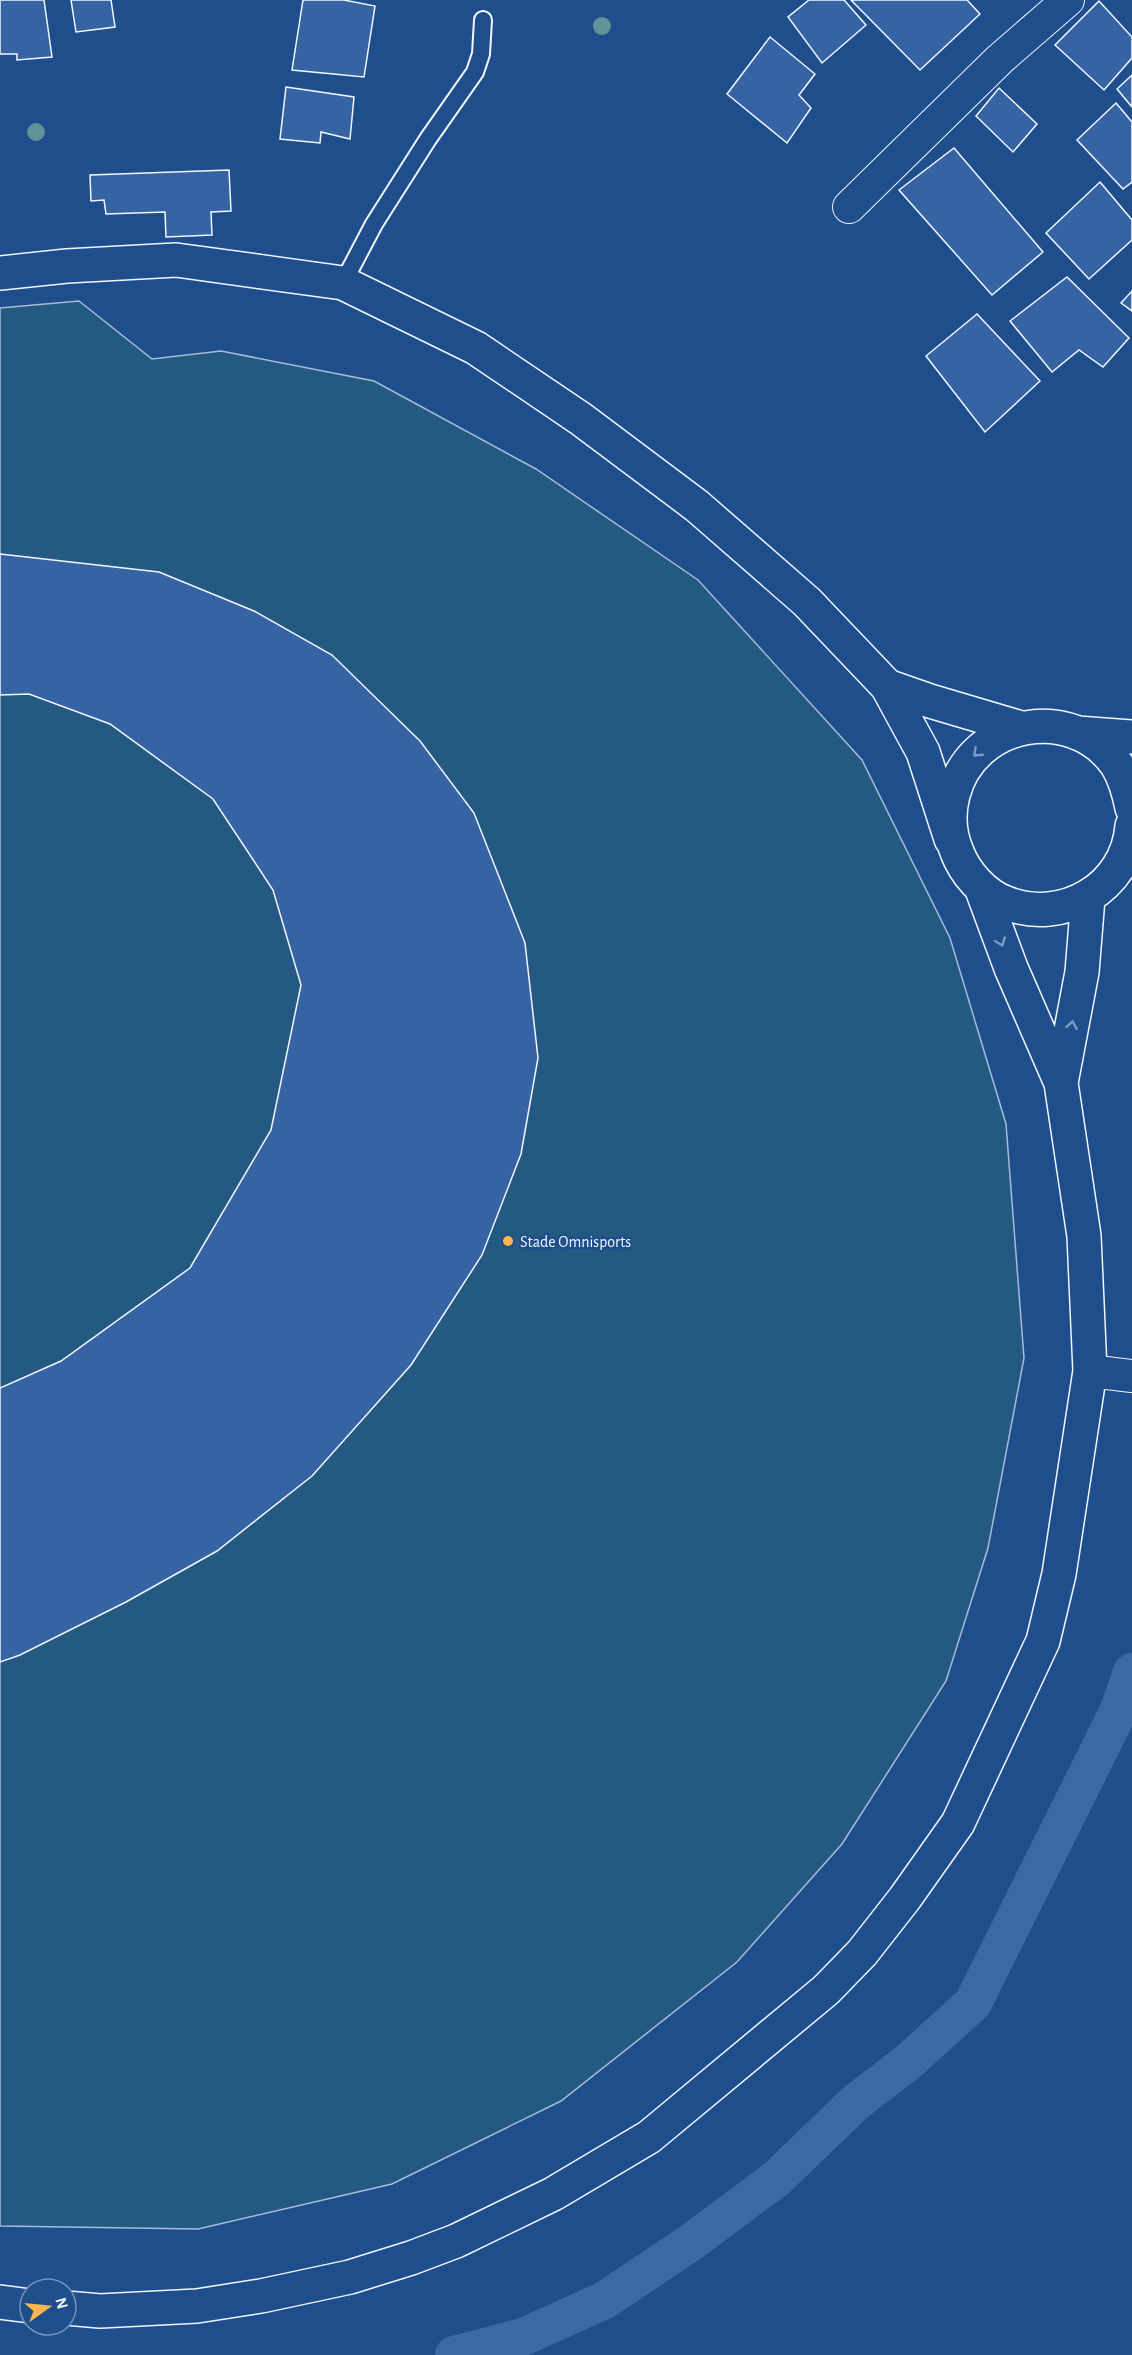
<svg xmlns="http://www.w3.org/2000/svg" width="1132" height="2355" viewBox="0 0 1132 2355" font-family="'Alegreya Sans',sans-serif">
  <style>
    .pitch { fill: #245a82; stroke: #a8bbd7; stroke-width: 1.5 }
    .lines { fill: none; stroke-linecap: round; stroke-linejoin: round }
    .canal { stroke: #3b69a3; stroke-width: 38 }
    .building { fill: #3563a3; stroke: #f2f6ff; stroke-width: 1.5 }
    .lane-casing { stroke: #f2f6ff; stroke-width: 20 }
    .street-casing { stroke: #f2f6ff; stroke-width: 34 }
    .secondary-casing { stroke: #f2f6ff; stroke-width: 36 }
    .lane { stroke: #1f4e8c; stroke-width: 16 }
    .street { stroke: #1f4e8c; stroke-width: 32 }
    .secondary { stroke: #1f4e8c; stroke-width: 33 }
    .tree { fill: #61919a }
    .oneway { stroke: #7e9ac0 }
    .poi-dot { fill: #ffb74d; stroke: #1f4e8c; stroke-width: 2 }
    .labels { text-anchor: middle; stroke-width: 4.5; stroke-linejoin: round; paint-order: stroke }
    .poi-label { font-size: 16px; fill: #f2f6ff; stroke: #1f4e8c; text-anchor: start }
  </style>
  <rect width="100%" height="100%" fill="#1f4e8c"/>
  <path class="pitch" d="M 79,301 L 152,359 L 221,351 L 374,381 L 536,469 L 698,580 L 862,760 L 950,938 L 1006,1124 L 1024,1358 L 988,1548 L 946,1681 L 842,1844 L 737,1962 L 561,2101 L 392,2184 L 198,2229 L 0,2226 L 0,308 Z"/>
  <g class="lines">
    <path class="canal" d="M 454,2355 L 523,2337 L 605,2300 L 690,2243 L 776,2179 L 856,2102 L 908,2062 L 973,2003 L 1118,1712 L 1132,1672"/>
  </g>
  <path class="building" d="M 0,0 L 44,0 L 52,57 L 17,60 L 17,54 L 0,54 Z
    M 71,0 L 111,0 L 115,27 L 76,32 Z
    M 303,0 L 344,0 L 375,6 L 364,77 L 292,70 Z
    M 809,0 L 844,0 L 866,25 L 822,63 L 788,17 Z
    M 851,0 L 967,0 L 980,14 L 920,70 Z
    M 1099,1 L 1132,37 L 1132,58 L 1104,90 L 1055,45 Z
    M 770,37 L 815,74 L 799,95 L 811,108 L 787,143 L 727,94 Z
    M 1132,75 L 1132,107 L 1117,89 Z
    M 286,87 L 354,97 L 350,139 L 321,132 L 320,143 L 280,139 Z
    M 999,88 L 1037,124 L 1013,152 L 976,116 Z
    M 1116,103 L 1132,122 L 1132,182 L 1123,189 L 1077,140 Z
    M 954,148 L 1043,252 L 992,295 L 899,190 Z
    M 229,170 L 231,211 L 211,212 L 212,235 L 166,237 L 165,212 L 106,214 L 104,200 L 91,201 L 90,175 Z
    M 1100,182 L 1132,220 L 1132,240 L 1089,279 L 1046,233 Z
    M 1067,277 L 1129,338 L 1103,367 L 1079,350 L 1052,372 L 1010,321 Z
    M 1132,291 L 1132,311 L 1121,303 Z
    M 977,314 L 1040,381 L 985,432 L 926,356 Z
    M 0,554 L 159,572 L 254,611 L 332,655 L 420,741 L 474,813 L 525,943 L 538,1058 L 521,1154 L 482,1255 L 411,1365 L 312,1476 L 217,1551 L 126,1602 L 20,1655 L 0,1662 L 0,1388 L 61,1361 L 190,1268 L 271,1130 L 301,985 L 273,890 L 213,799 L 110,724 L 29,694 L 0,695 Z"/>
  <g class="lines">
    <g class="lane-casing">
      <path id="lane" d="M 343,283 L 374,224 L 428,139 L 475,72 L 481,54 L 483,20"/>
    </g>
    <g class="street-casing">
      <path id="street" d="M 849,207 L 1000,59 L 1068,0
        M 1090,1371 L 1132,1376"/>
    </g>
    <g class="secondary-casing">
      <path id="secondary" d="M 0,273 L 67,266 L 176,260 L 343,283 L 476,348 L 581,419 L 697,506 L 807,602 L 887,686 L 923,752 L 951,839
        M 887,686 L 930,701 L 1021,728
        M 1077,733 L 1132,737
        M 1132,808 C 1129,793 1125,778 1117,765 C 1073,701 972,720 953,795 C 948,814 949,833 957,852 C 965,873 984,895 1006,903 C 1063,925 1127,888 1132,826
        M 1061,1083 L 1082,972 L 1088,898
        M 0,2302 L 30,2306
        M 66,2308 L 100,2311 L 197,2306 L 261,2296 L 350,2277 L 411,2258 L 456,2241 L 553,2194 L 649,2137 L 826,1990 L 862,1953 L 905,1898 L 958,1823 L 1043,1641 L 1059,1574 L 1090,1371 L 1084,1236 L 1061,1083 L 1011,968 L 981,887"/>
    </g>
    <use href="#lane" class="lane"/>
    <use href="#street" class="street"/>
    <use href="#secondary" class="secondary"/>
  </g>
  <g class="tree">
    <circle cx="602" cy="26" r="9"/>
    <circle cx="36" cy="132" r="9"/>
  </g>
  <defs><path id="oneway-chevron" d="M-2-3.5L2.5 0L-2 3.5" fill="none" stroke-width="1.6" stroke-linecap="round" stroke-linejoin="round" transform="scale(1.5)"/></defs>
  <g class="oneway">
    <use href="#oneway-chevron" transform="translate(977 753) rotate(137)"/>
    <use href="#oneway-chevron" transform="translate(1001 942) rotate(69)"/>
    <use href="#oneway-chevron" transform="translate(1072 1025) rotate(-80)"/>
  </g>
  <circle class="poi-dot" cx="508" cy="1241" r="6"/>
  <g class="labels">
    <g class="poi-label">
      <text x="520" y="1247">Stade Omnisports</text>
    </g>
  </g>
  <g transform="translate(48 2307) rotate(75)"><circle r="28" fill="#1f4e8c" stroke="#7391ba" stroke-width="1.5"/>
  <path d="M0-4.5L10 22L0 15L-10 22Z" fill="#ffb74d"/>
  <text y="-9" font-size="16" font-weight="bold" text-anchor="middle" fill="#f2f6ff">N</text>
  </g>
</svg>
